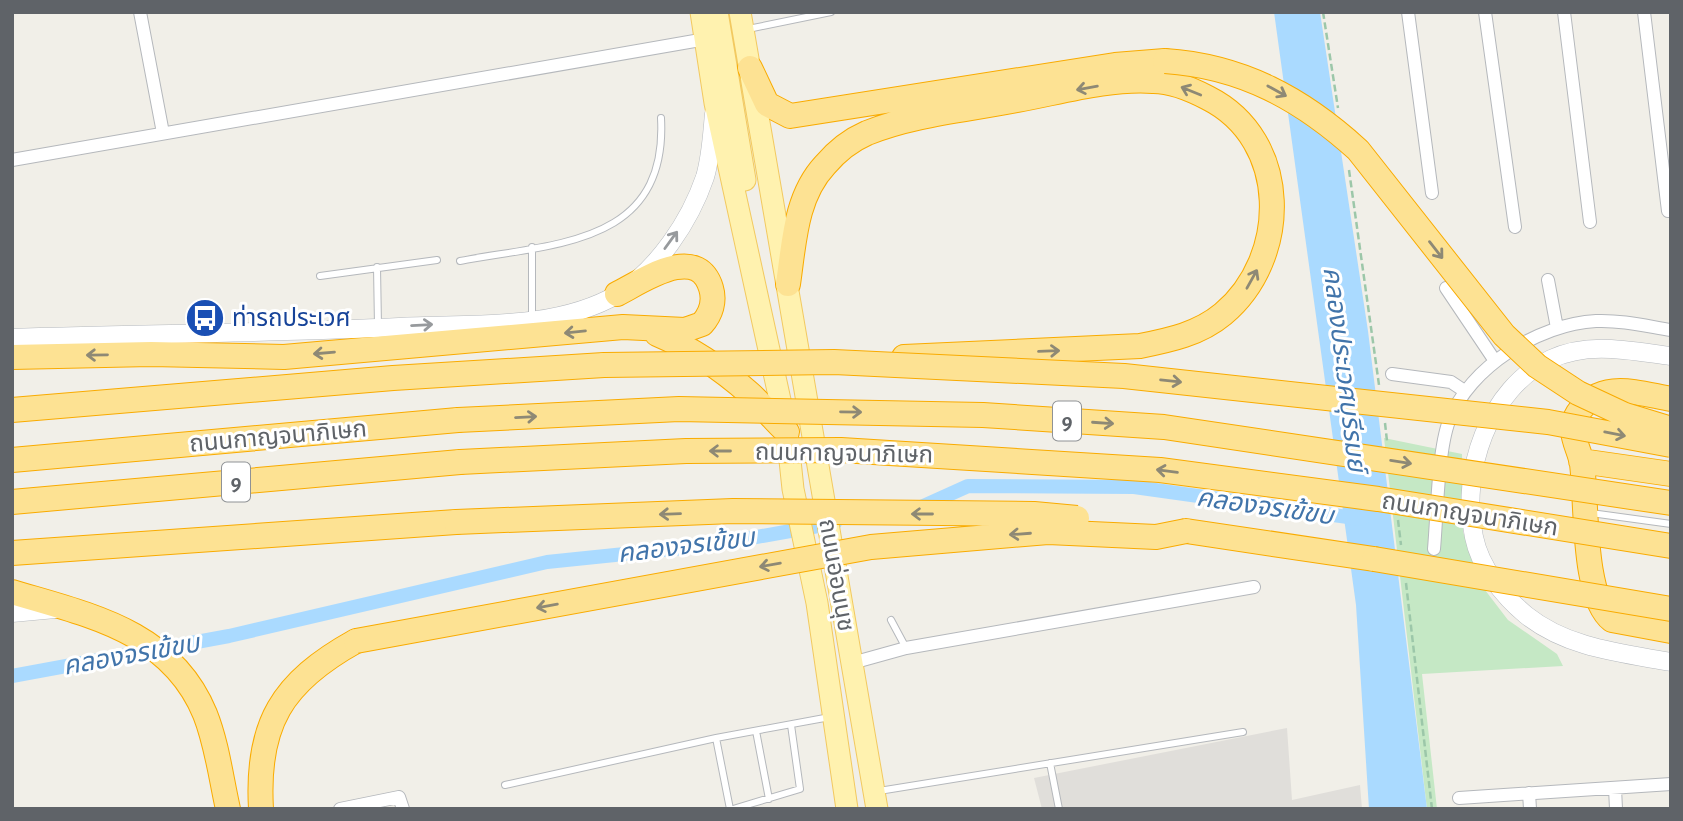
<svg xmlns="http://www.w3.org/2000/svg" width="1683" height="821" viewBox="0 0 1683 821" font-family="'Alegreya Sans','Noto Sans Thai',sans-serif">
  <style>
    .industrial { fill: #e0deda }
    .green { fill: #c5e8c5 }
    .water { fill: #aadaff }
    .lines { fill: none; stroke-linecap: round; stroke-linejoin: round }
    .canal { stroke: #aadaff; stroke-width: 14 }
    .service-casing { stroke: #b5b8bc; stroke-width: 8 }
    .minor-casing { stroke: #b5b8bc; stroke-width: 14 }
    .secondary-casing { stroke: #b6babf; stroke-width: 19 }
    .primary-casing { stroke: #f2c960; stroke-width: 23 }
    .motorway-casing { stroke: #f9ab00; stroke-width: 26 }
    .path { stroke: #9cc7a9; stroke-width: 2.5; stroke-dasharray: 7 3.5; stroke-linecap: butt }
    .service { stroke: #fff; stroke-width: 6 }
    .minor { stroke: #fff; stroke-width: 12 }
    .secondary { stroke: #fff; stroke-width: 18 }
    .primary { stroke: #fff2af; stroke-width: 21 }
    .motorway { stroke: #fde293; stroke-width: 24 }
    .motorway-bridge-casing { stroke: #f9ab00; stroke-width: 26; stroke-linecap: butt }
    .motorway-bridge { stroke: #fde293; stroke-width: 24 }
    .oneway { stroke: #8e8975 }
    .oneway2 { stroke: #979a9d }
    .labels { text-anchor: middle; stroke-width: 6; stroke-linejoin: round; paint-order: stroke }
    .shield { fill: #fff; stroke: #8f9295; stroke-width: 2 }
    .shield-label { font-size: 23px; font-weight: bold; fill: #5f6368 }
    .transit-label { font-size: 24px; fill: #164399; stroke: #fff; text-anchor: start }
    .street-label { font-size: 24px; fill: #5f6368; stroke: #fff }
    .water-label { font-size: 26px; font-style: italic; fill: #4174aa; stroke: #fff }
  </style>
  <rect width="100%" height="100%" fill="#f1efe8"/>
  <path class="industrial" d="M 1287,728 L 1292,800 L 1360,785 L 1362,809 L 1042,809 L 1034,778 Z"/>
  <path class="green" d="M 1384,438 L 1462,454 L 1463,532 L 1485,590 L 1508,620 L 1557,654 L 1563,666 L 1422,674 L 1437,809 L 1427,809 Z"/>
  <path class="water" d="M 1274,12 L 1320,12 L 1368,331 L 1427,809 L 1369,809 L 1356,605 Z"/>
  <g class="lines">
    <path class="canal" d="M 917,509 L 968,486 L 1134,487 L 1362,519
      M 12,676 L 229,636 L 547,562 L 712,545 L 835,523"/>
    <g class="service-casing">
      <path id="service" d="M 748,29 L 831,12
        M 532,247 L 532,318
        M 460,261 C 554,243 668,246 661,118
        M 377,267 L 378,326
        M 320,276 L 437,260
        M 1591,513 L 1671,524
        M 891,620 L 906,648
        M 756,731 L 769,799
        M 716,738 L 730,809
        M 1050,763 L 1059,809
        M 505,785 L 716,738 L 830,717
        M 879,791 L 1243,732
        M 733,809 L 800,789 L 791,725"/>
    </g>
    <g class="minor-casing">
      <path id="minor" d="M 140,12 L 163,133
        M 1408,12 L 1432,193
        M 1485,12 L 1515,227
        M 1564,12 L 1590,222
        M 1644,12 L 1668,211
        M 12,160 L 706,39
        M 1548,280 L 1557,328
        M 1446,288 L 1495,361
        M 1392,374 L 1451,382 L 1463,390
        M 1434,549 C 1437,515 1438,450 1449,421 C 1469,367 1539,324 1596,321 C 1622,320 1646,326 1671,330
        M 852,663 L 906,648 L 1254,587
        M 1615,788 L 1616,809
        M 1529,793 L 1530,809
        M 1459,798 L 1671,784
        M 340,809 L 399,797 L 403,809"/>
    </g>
    <g class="secondary-casing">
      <path id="secondary" d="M 12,338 C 141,334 270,333 399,327 C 470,323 555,331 618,294 C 658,269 690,221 705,177 C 711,157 712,134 714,114
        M 1671,356 C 1631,351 1589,341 1551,359 C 1488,388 1460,473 1474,537 C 1480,567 1503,596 1526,615 C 1567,648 1621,653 1671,662
        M 12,613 L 55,609"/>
    </g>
    <g class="primary-casing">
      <path id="primary" d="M 701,12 L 715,103 L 787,432 L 793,489 L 817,603 L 847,809
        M 717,12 L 745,180
        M 740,12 L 877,809"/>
    </g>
    <g class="motorway-casing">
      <path id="motorway" d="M 750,68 L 767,104 L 790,116 L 1115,65 L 1165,61
        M 788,284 C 794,244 795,197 825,165 C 836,152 851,140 867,133 C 914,114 967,110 1017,100 C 1061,92 1108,78 1153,81 C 1172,81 1191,89 1208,98 C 1291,140 1290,258 1223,314 C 1199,334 1170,340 1140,346 L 904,357
        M 657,334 C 690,348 722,369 749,393 C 763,405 773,420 787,432
        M 12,357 L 151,354 L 284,357 L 623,327 L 685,330 L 702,324 C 711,314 715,301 711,288 C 697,242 641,282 617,294
        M 1671,399 C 1637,393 1601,379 1578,413 C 1566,432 1579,446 1582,464 C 1587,500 1582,597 1612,620 L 1671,631
        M 12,410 L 393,378 L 604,365
        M 12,460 L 458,420
        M 1581,461 L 1671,474
        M 12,502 L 460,462
        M 1186,531 L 1374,559
        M 12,553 L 456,522
        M 12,592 C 89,615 171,631 205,714 C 217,744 221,778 228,809
        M 261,809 C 256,724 282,682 356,641"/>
    </g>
    <path class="path" d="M 1323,12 L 1338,108
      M 1349,170 L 1379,385
      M 1385,423 L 1387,441
      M 1398,520 L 1401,545
      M 1406,583 L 1432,809"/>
    <use href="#service" class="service"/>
    <use href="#minor" class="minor"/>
    <use href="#secondary" class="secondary"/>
    <use href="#primary" class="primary"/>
    <use href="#motorway" class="motorway"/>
    <g class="motorway-bridge-casing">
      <path id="motorway-bridge" d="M 1165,61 C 1242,66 1302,99 1358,150 L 1504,335 L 1537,366 L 1578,393 L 1625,415 L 1671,429
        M 604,365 L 834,362 L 1124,376 L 1548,422 L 1671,445
        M 458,420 L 679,409 L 983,415 L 1164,427 L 1671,503
        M 460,462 L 686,451 L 841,450 L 1160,470 L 1378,499 L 1671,546
        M 456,522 L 733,511 L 1034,514 L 1077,518
        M 1374,559 L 1671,609
        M 356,641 L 871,547 L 1048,532 L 1156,537 L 1186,531"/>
    </g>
    <use href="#motorway-bridge" class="motorway-bridge"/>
  </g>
  <defs><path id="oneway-shaft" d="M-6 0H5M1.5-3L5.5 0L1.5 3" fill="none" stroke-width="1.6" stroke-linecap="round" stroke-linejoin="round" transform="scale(1.75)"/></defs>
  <g class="oneway">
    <use href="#oneway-shaft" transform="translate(1087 88) rotate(170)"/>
    <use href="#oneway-shaft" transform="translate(1191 91) rotate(-158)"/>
    <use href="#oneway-shaft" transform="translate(1277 91) rotate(29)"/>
    <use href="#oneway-shaft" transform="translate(1436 250) rotate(52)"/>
    <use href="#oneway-shaft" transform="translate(1252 279) rotate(-61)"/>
    <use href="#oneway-shaft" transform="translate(575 332) rotate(174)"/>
    <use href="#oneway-shaft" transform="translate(1049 351) rotate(-2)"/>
    <use href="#oneway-shaft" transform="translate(324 353) rotate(175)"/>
    <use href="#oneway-shaft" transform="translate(97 355) rotate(179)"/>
    <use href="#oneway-shaft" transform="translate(1171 381) rotate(6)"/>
    <use href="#oneway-shaft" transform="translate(851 412) rotate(1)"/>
    <use href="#oneway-shaft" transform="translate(526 417) rotate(-3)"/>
    <use href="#oneway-shaft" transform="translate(1103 423) rotate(4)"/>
    <use href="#oneway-shaft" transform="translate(1615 434) rotate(11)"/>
    <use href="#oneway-shaft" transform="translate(720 451) rotate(180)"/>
    <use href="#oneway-shaft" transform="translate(1401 462) rotate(9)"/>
    <use href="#oneway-shaft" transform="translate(1167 471) rotate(-173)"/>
    <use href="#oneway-shaft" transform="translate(670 514) rotate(178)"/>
    <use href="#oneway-shaft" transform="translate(922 514) rotate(-180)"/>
    <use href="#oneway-shaft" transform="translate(1020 534) rotate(176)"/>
    <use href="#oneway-shaft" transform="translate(770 565) rotate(170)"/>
    <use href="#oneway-shaft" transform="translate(547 606) rotate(170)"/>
  </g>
  <g class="oneway2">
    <use href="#oneway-shaft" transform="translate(671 240) rotate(-54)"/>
    <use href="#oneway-shaft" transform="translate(422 325) rotate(-3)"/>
  </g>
  <defs>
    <g id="bus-disc" transform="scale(2.0125)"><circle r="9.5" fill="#1a4fb4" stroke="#fff"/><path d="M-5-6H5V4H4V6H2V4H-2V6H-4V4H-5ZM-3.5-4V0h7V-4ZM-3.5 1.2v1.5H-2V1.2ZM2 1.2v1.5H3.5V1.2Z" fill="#fff"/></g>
  </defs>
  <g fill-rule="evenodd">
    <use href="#bus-disc" x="205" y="318"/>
  </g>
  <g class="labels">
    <g class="shield">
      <rect x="1053" y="401.5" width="28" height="39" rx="5"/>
      <rect x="222" y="462.5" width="28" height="39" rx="5"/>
    </g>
    <g class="shield-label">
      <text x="1067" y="429">9</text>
      <text x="236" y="490">9</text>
    </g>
    <g class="transit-label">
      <text x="232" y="326">ท่ารถประเวศ</text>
    </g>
    <g class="street-label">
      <text transform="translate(278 436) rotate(-5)" y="8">ถนนกาญจนาภิเษก</text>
      <text transform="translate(844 453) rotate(1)" y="8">ถนนกาญจนาภิเษก</text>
      <text transform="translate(1470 514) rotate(9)" y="8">ถนนกาญจนาภิเษก</text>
      <text transform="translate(837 575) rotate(80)" y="8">ถนนอ่อนนุช</text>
    </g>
    <g class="water-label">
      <text transform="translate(1345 369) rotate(83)" y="9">คลองประเวศบุรีรมย์</text>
      <text transform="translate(1265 506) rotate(8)" y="9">คลองจรเข้ขบ</text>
      <text transform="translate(686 545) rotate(-7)" y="9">คลองจรเข้ขบ</text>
      <text transform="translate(131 654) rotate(-10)" y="9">คลองจรเข้ขบ</text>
    </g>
  </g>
  <rect width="1683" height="821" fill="none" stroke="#5f6368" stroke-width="28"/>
</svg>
